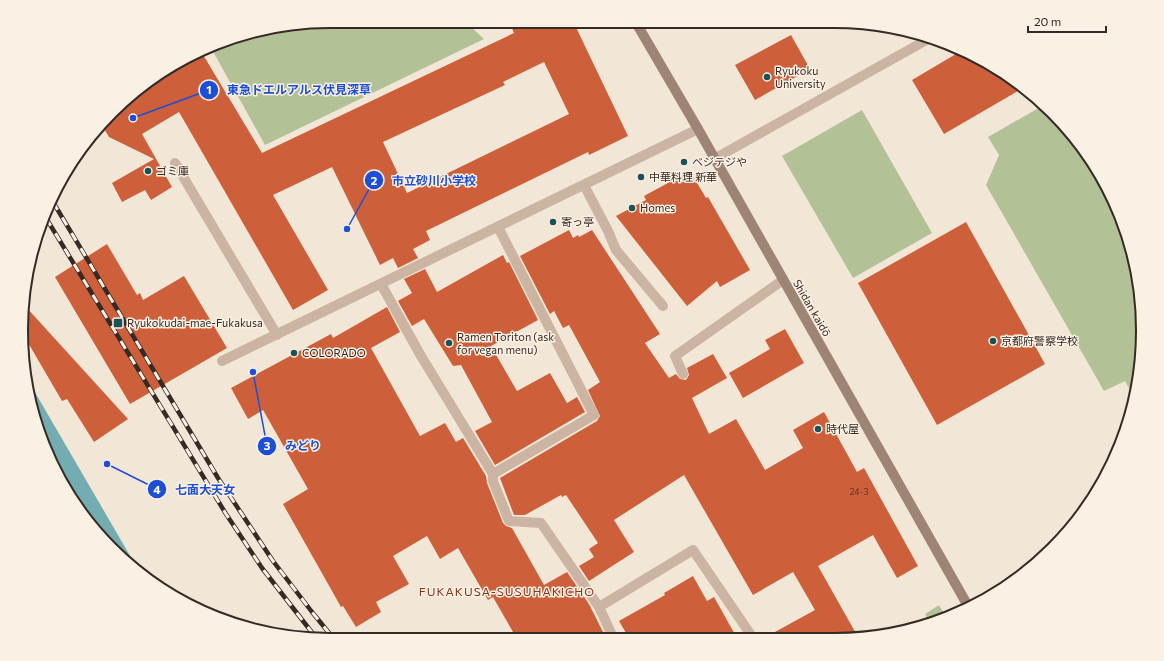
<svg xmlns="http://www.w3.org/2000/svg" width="1164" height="661" viewBox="0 0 1164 661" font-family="Commissioner,'Noto Sans JP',sans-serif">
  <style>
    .green { fill: #b3c296 }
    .water { fill: #74adb1 }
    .building { fill: #cd603a; fill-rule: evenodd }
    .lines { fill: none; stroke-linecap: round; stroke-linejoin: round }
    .lane { stroke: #cbb5a2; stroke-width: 10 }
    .street { stroke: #cbb5a2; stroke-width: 10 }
    .secondary { stroke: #9e8474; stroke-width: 10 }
    .rail-casing { stroke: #352a25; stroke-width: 4.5 }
    .rail { stroke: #faf0e3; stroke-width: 3; stroke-dasharray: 9; stroke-linecap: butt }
    .poi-dot { fill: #195358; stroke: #faf0e3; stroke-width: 1.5 }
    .labels { text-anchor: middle; stroke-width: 3; stroke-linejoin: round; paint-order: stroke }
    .number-label { font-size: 9px; fill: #5b382a }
    .poi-label { font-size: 11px; fill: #352a25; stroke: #faf0e3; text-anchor: start }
    .street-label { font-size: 11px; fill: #352a25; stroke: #faf0e3 }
    .neighbourhood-label { font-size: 12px; letter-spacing: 1px; fill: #88361a; stroke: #faf0e3 }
    .rim { fill: none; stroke: #352a25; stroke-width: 2 }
    .leader { fill: none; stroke: #1d4ed8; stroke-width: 1.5 }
    .callout-dot { fill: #1d4ed8; stroke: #faf0e3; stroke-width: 1.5 }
    .mark-label { font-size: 12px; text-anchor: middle; font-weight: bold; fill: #fff }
    .callout-label { font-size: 12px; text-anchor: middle; font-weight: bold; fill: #1d4ed8; stroke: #faf0e3; stroke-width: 3; stroke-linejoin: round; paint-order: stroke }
  </style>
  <rect width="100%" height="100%" fill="#f2e6d7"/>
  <path class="green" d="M 331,21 L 465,21 L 484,39 L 265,145 L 211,48 L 231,37 Z
    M 1044,105 L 1079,142 L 1111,194 L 1133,251 L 1142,310 L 1140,371 L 1134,397 L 1125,381 L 1104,391 L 986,185 L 999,155 L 988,137 Z
    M 862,110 L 932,233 L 853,278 L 782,156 Z
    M 939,605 L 946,617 L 931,624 L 925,614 Z"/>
  <path class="water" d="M 29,382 L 136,566 L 98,534 L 44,449 Z"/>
  <path class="building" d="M 509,21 L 573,21 L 628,136 L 589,155 L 588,152 L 426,231 L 430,240 L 413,249 L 418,258 L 398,268 L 393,258 L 380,265 L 332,167 L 273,195 L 328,290 L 293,310 L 179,112 L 142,134 L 172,187 L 151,200 L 145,190 L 122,202 L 112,183 L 154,159 L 109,137 L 103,127 L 142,85 L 202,53 L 262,153 L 514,33 ZM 544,62 L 569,114 L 407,193 L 383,142 L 505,85 L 503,82 Z
    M 791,35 L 810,69 L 755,100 L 735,65 Z
    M 961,51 L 988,63 L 1023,88 L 944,134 L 912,80 Z
    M 690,171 L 706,198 L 708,197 L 750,270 L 720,287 L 717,281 L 687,306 L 616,216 L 646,200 L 644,196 Z
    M 966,222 L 1045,364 L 937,425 L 858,283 Z
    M 569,230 L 573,238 L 578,235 L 579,237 L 592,230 L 660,334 L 645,343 L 669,378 L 676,374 L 680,379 L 686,380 L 689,375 L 687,368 L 713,354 L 727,378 L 692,398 L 709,434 L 736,419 L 765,470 L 803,448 L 793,430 L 824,412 L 857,472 L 864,468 L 918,566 L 897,578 L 873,535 L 818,566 L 858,637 L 764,638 L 815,610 L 793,572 L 753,595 L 684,475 L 614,520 L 634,552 L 589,581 L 579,566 L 594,557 L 589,549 L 598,543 L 566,495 L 562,497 L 561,495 L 525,515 L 514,515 L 500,478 L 597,421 L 600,416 L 588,390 L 600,382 L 569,325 L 563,328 L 554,311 L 550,314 L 520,256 Z
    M 107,244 L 137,295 L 140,293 L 143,300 L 184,276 L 227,348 L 130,404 L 55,277 Z
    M 503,255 L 507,263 L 509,262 L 538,320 L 491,346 L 517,391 L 550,373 L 567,403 L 577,397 L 585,412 L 495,465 L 475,431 L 492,422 L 461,365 L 453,366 L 424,319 L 412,326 L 398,301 L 412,293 L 404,279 L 425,269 L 437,292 Z
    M 26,307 L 128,419 L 94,442 L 67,399 L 62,401 L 23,334 Z
    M 387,307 L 400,332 L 371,348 L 420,436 L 445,423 L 456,442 L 463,438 L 486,476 L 487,483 L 503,523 L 506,526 L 512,528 L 544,585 L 567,572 L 589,604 L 605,636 L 605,638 L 517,639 L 493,597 L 488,600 L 458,548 L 440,559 L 427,536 L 393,556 L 409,584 L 376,602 L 381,612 L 356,627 L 343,606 L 341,607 L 283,504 L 308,489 L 263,410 L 248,419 L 231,388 L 331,334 L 333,338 Z
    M 785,329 L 804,363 L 743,398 L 729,373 L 770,349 L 765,340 Z
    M 693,576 L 707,601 L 714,597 L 737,638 L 629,638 L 619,621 L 665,595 L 664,593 Z"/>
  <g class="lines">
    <path class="lane" d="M 584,185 L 608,231 L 616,250 L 663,306
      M 498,227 L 594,415 L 493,474 L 493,481 L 509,521 L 541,523 L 599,607 L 693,550 L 753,638
      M 683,374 L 675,356 L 783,280
      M 599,607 L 613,637 L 611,638"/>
    <path class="street" d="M 714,159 L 930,38
      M 175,163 L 277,335
      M 381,284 L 421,356 L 493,474
      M 222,361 L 698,129"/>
    <path class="secondary" d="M 635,21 L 698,129 L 968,606"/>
    <g class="rail-casing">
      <path id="rail" d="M 53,202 L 218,478 L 273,561 L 312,612 L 334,639
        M 46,218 L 226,514 L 262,568 L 317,639"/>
    </g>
    <use href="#rail" class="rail"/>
  </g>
  <g class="poi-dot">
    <circle cx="767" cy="77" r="4"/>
    <circle cx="684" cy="162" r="4"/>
    <circle cx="148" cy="171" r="4"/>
    <circle cx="641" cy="177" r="4"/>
    <circle cx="632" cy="208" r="4"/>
    <circle cx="553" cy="222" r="4"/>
    <rect x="113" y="318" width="10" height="10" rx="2"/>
    <circle cx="993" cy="341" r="4"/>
    <circle cx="449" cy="343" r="4"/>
    <circle cx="294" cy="353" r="4"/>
    <circle cx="818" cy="429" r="4"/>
  </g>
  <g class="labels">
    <g class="number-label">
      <text x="859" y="495">24-3</text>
    </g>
    <g class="poi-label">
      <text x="775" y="75">Ryukoku<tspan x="775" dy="13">University</tspan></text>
      <text x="692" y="166">ベジテジや</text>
      <text x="156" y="175">ゴミ庫</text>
      <text x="649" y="181">中華料理 新華</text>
      <text x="640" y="212">Homes</text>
      <text x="561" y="226">寄っ亭</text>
      <text x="127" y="327">Ryukokudai-mae-Fukakusa</text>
      <text x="457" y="341">Ramen Toriton (ask<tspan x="457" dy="13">for vegan menu)</tspan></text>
      <text x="1001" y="345">京都府警察学校</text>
      <text x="302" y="357">COLORADO</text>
      <text x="826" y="433">時代屋</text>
    </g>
    <g class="street-label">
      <text transform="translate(812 308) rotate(60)" y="4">Shidan kaidō</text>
    </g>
    <g class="neighbourhood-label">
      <text x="507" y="596">FUKAKUSA-SUSUHAKICHO</text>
    </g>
  </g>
  <path d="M0 0H1164V661H0ZM330 28H834A302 302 0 0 1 1136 330V331A302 302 0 0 1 834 633H330A302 302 0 0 1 28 331V330A302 302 0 0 1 330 28Z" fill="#faf0e3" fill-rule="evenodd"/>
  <path class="rim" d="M330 28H834A302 302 0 0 1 1136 330V331A302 302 0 0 1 834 633H330A302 302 0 0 1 28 331V330A302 302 0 0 1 330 28Z"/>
  <path class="leader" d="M133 118L209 90M347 229L374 180M253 372L267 446M107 464L157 489"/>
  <g class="callout-dot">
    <circle cx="133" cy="118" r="4"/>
    <circle cx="347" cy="229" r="4"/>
    <circle cx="253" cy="372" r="4"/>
    <circle cx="107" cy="464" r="4"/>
    <circle cx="209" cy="90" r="10"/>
    <circle cx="374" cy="180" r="10"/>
    <circle cx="267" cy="446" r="10"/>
    <circle cx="157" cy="489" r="10"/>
  </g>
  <g class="mark-label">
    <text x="209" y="94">1</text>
    <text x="374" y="185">2</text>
    <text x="267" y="450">3</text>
    <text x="157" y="494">4</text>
  </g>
  <g class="callout-label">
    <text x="299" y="94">東急ドエルアルス伏見深草</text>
    <text x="434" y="185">市立砂川小学校</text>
    <text x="303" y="450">みどり</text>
    <text x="205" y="494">七面大天女</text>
  </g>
  <path d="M1028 26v6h78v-6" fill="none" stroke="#352a25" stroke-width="2"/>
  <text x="1034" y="26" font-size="12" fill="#352a25" stroke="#faf0e3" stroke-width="3" paint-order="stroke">20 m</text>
</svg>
